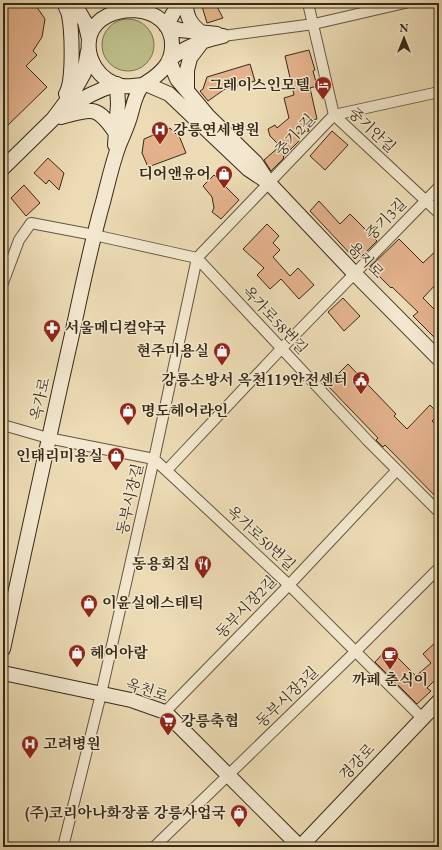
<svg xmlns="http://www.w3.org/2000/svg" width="442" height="850" viewBox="0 0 442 850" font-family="'EB Garamond','Noto Serif KR',serif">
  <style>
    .green { fill: #bdbe8a; stroke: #7a7450 }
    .building { fill: #e3b28d; stroke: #372a17 }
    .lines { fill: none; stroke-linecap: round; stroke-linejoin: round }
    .street-casing { stroke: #64563e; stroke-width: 12 }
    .secondary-casing { stroke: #372a17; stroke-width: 16 }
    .street { stroke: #f3e8cf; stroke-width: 10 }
    .secondary { stroke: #f3e8cf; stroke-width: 14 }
    .labels { text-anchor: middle; stroke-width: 3; stroke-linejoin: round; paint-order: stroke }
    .poi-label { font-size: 15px; font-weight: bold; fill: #372a17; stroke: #f3e8cf; text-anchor: end }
    .street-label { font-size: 15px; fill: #372a17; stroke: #f3e8cf }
  </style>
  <rect width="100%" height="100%" fill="#ecdbb5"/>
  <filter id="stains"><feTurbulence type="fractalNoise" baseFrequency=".005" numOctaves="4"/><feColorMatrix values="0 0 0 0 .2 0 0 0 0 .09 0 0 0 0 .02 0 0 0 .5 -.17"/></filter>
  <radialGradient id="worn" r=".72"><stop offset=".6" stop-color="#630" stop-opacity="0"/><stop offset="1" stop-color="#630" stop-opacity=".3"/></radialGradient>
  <path class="green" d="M102 45a26 26 0 1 1 52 0a26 26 0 1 1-52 0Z"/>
  <path class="building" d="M 3,3 L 34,3 L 45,19 L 42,37 L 33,51 L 37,55 L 26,66 L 47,87 L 3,130 Z
    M 201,3 L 215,3 L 223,18 L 207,23 Z
    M 309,50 L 315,70 L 313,71 L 317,86 L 310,88 L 317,119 L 306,122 L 309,131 L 295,134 L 300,140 L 283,157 L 284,158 L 271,171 L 264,160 L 280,146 L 270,136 L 268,129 L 275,125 L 277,128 L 289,118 L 284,98 L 294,95 L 285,56 Z
    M 250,64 L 255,81 L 225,89 L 208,101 L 200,91 L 203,89 L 207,77 Z
    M 170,128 L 180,138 L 186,153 L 148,167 L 142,153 L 144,139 Z
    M 332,131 L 348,145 L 325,170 L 310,156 Z
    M 48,158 L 64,173 L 59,190 L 49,180 L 46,184 L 34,173 Z
    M 214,175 L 239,200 L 221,219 L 212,212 L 214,208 L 212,197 L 203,186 Z
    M 24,185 L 40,203 L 26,216 L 11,198 Z
    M 319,201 L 340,224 L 350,214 L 377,241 L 361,257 L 359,255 L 355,259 L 310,211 Z
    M 267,224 L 279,236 L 273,243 L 280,250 L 273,257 L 290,276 L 298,268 L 314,285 L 299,299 L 281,279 L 270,289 L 257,275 L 264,268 L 243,249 Z
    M 399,239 L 423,263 L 439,248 L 439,275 L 435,280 L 438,282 L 423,298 L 439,314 L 439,342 L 413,316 L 418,312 L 392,287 L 391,288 L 370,267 Z
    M 343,298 L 360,316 L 344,331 L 328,312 Z
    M 348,364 L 396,414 L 394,416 L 407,429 L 430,405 L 439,414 L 432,421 L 439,428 L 439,500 L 385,445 L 383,447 L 376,440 L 378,438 L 327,385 Z
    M 439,639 L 439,676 L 427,688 L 431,691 L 417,704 L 375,662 L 388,648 L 416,676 L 431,663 L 423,654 Z"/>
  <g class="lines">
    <g class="street-casing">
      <path id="street" d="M 308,3 L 334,115 L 439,213
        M 223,36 L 314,24 L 405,3
        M 3,283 L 19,240 L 31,223 L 94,235 L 197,258 L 368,441 L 439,512
        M 3,425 L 48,438 L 154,459 L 289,585 L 422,718
        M 167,470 L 282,348 L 439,187
        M 165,712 L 289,585 L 397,470
        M 63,847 L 101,694 L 154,459 L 197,258 L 334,115 L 439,92
        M 154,847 L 356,651 L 439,568"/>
    </g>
    <g class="secondary-casing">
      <path id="secondary" d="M 64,3 C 66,7 68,11 69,15 C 72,31 74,81 66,94
        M 74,3 L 85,22 L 89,39
        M 179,3 L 166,26 L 180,30 L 217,34
        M 186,3 C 186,17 191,25 202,33
        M 223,36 C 202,41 186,46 169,60 L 177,79 L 208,116 L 256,163 L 269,183 L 354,273 L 439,359
        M 146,84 L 169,94 L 248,169 L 266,181
        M 187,90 L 187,70 L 190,58 L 202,42
        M 66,110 C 82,98 98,90 117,84 L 118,104 L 115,145
        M 61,117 C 91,109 96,104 115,132
        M 3,168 L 53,119 L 74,91 L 84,73 L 88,51
        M 3,649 C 26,542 49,436 73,330 C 82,287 91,244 103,202 C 108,183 112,164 119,145 C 123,136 127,127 130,117 C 133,107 135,94 142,86 C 145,83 149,81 152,79 C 164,70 171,62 172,48 C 175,0 101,0 90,35 C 84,58 99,81 122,86 C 129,87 137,85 143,85
        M 3,673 L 131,700 L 165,712 L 300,847
        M 300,847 L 439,701"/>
    </g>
    <use href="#street" class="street"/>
    <use href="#secondary" class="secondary"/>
  </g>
  <defs>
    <g id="hotel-pin" transform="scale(0.9)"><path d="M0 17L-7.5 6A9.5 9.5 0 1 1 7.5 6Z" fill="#8f2418" stroke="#f3e8cf"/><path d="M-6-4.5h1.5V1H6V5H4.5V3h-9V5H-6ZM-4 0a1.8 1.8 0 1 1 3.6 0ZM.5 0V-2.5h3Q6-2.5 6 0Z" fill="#fff"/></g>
    <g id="hospital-pin" transform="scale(0.9)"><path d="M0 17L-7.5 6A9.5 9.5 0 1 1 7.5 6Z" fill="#8f2418" stroke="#f3e8cf"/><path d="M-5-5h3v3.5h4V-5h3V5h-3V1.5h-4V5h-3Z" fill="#fff"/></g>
    <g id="shop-pin" transform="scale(0.9)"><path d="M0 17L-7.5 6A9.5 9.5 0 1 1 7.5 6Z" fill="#8f2418" stroke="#f3e8cf"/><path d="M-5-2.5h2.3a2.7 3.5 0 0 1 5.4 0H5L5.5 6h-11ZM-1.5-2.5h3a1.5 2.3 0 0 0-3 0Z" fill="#fff"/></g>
    <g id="pharmacy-pin" transform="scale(0.9)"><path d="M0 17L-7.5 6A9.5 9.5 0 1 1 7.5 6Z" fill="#8f2418" stroke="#f3e8cf"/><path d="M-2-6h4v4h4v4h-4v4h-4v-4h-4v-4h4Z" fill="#fff"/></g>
    <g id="civic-pin" transform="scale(0.9)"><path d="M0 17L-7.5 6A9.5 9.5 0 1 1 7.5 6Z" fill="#8f2418" stroke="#f3e8cf"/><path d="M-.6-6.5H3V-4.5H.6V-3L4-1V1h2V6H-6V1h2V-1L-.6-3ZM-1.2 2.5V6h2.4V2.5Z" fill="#fff"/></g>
    <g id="restaurant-pin" transform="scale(0.9)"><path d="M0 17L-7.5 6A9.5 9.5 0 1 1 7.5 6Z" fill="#8f2418" stroke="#f3e8cf"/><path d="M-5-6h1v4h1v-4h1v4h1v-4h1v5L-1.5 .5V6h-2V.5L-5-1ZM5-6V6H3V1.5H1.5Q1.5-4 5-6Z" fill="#fff"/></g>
    <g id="cafe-pin" transform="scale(0.9)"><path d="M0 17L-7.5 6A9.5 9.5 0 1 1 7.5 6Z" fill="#8f2418" stroke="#f3e8cf"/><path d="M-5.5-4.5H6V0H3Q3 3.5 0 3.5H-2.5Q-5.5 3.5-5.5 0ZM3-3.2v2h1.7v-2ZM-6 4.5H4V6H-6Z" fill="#fff"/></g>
    <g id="supermarket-pin" transform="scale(0.9)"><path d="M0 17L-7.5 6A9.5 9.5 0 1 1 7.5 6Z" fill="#8f2418" stroke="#f3e8cf"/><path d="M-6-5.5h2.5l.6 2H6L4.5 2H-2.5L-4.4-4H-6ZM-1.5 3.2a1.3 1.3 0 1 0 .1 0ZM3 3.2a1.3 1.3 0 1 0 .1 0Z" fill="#fff"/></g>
  </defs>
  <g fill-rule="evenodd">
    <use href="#hotel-pin" x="323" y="85"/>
    <use href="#hospital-pin" x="160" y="130"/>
    <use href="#shop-pin" x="224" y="174"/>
    <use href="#pharmacy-pin" x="52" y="328"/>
    <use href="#shop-pin" x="222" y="351"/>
    <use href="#civic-pin" x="361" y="380"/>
    <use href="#shop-pin" x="128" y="411"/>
    <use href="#shop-pin" x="116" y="456"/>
    <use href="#restaurant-pin" x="203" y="564"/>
    <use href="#shop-pin" x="89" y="603"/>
    <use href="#shop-pin" x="77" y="653"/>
    <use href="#cafe-pin" x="390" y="655"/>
    <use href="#supermarket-pin" x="168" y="721"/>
    <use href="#hospital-pin" x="30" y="744"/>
    <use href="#shop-pin" x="239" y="813"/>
  </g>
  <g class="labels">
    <g class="poi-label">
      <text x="310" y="90">그레이스인모텔</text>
      <text x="173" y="135" text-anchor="start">강릉연세병원</text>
      <text x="211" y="179">디어앤유어</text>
      <text x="65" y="333" text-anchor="start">서울메디컬약국</text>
      <text x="209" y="356">현주미용실</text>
      <text x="348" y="385">강릉소방서 옥천119안전센터</text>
      <text x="141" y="416" text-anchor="start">명도헤어라인</text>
      <text x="103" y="461">인태리미용실</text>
      <text x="190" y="569">동용회집</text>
      <text x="102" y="608" text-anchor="start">이윤실에스테틱</text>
      <text x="90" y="658" text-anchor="start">헤어아람</text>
      <text x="390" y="685" text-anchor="middle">까페 춘식이</text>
      <text x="181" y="726" text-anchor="start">강릉축협</text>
      <text x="43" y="749" text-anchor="start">고려병원</text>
      <text x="226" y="818">(주)코리아나화장품 강릉사업국</text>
    </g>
    <g class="street-label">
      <text transform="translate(372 130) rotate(43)" y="5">중기안길</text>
      <text transform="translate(295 135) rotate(-47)" y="5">중기2길</text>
      <text transform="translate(386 219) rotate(-46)" y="5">중기3길</text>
      <text transform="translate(366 260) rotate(46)" y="5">용지로</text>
      <text transform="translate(275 320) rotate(47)" y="5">옥가로58번길</text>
      <text transform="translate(40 399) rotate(-77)" y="5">옥가로</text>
      <text transform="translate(130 499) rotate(-77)" y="5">동부시장길</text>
      <text transform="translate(261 538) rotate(43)" y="5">옥가로50번길</text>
      <text transform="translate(246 607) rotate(-46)" y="5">동부시장2길</text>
      <text transform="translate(147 690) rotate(19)" y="5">옥천로</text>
      <text transform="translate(287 697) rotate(-44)" y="5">동부시장3길</text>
      <text transform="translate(357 762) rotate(-47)" y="5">경강로</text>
    </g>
  </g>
  <rect width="442" height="850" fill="none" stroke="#ecdbb5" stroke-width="16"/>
  <rect x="4" y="4" width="434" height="842" fill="none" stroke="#372a17" stroke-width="2"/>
  <rect x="8" y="8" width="426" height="834" fill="none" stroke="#372a17"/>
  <g transform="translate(404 38)" stroke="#f3e8cf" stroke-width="3" paint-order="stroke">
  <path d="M0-3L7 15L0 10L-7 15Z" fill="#372a17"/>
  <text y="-6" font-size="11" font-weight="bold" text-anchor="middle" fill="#372a17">N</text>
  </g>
  <rect width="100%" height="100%" filter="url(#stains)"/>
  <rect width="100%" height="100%" fill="url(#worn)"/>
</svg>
